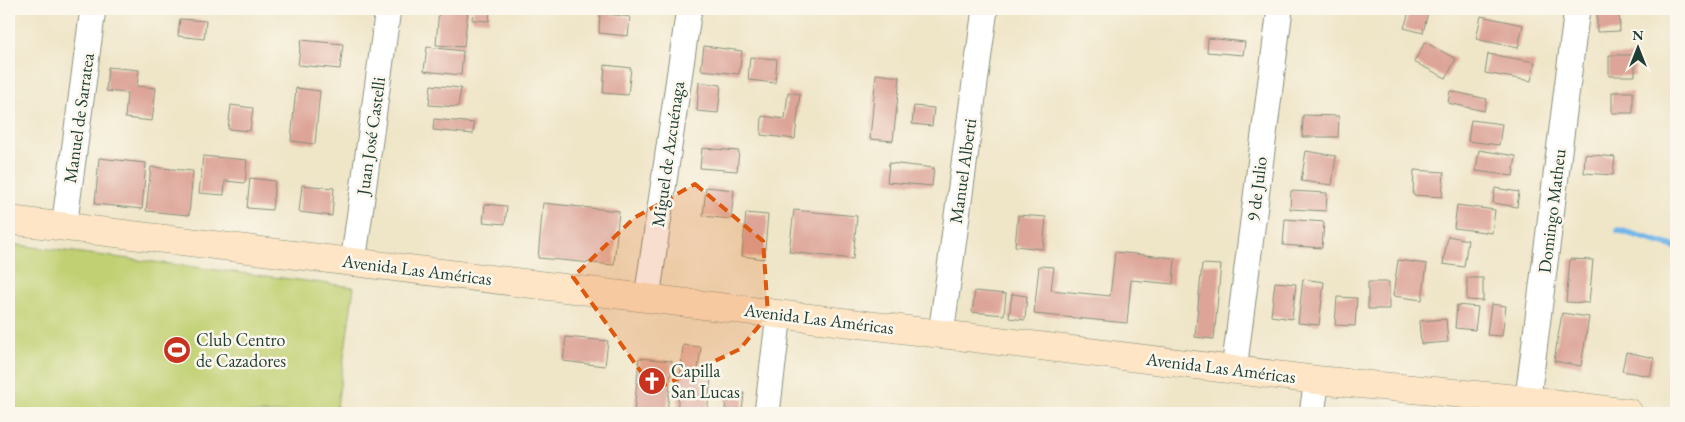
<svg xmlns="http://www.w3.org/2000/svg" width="1685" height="422" viewBox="0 0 1685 422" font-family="'EB Garamond',serif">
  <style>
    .green { fill: #c1d072; stroke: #708653 }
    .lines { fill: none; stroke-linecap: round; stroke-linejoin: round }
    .stream { stroke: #72b6e8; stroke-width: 6 }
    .building { fill: #dda498 }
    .minor-casing { stroke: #87917e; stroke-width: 27 }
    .secondary-casing { stroke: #87917e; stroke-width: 29 }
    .minor { stroke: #fff; stroke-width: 25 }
    .secondary { stroke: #fde5c5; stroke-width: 28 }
    .marked { fill: #de580e; fill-opacity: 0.2; stroke: #de580e; stroke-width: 4; stroke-dasharray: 10 6; stroke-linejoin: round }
    .labels { text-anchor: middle; stroke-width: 5; stroke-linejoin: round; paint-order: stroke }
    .street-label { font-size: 18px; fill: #1f3d34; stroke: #fbf7ec }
    .poi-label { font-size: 18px; fill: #1f3d34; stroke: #fbf7ec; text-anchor: start }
  </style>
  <rect width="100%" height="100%" fill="#fbf7ec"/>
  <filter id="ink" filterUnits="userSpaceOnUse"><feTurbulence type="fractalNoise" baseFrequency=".02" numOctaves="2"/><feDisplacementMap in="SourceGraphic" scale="10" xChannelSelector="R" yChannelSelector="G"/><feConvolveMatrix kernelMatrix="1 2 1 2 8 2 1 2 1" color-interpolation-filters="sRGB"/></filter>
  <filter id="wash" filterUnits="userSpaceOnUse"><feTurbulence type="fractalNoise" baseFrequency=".0096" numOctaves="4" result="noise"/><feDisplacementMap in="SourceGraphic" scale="20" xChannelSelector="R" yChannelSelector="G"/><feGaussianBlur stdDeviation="1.12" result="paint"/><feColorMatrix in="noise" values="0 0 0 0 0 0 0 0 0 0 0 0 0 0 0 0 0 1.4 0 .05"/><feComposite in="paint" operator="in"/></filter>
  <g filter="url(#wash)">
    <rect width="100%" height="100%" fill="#efe5c7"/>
    <path class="green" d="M 9,244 L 354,287 L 336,413 L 9,413 Z"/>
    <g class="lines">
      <path class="stream" d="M 1618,230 L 1676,247"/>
    </g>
    <g id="blocks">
      <path class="building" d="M 439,9 L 468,9 L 464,47 L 436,45 Z
        M 473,9 L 490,9 L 489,21 L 472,20 Z
        M 764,9 L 789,9 L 788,15 L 763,13 Z
        M 1410,9 L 1428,12 L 1423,33 L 1404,28 Z
        M 1661,9 L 1676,9 L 1676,12 L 1661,11 Z
        M 1597,11 L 1619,11 L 1620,31 L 1597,32 Z
        M 600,13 L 630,17 L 628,36 L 599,33 Z
        M 1481,16 L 1523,25 L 1518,48 L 1476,39 Z
        M 180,19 L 206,21 L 204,39 L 178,36 Z
        M 1208,38 L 1245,42 L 1243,55 L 1207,52 Z
        M 301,40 L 343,44 L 340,69 L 298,65 Z
        M 1425,42 L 1456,59 L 1446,78 L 1414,62 Z
        M 704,46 L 742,51 L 739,74 L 701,70 Z
        M 427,47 L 463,51 L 461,75 L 424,71 Z
        M 1488,54 L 1535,62 L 1531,81 L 1485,73 Z
        M 1609,55 L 1635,55 L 1635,76 L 1609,76 Z
        M 750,57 L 777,59 L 775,83 L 748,80 Z
        M 605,65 L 631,68 L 628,95 L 603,93 Z
        M 108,67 L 139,70 L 137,86 L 156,88 L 152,121 L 125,118 L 127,93 L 106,91 Z
        M 876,74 L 900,77 L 893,141 L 870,139 Z
        M 699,82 L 721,85 L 718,113 L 697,111 Z
        M 431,85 L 461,88 L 458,107 L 429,105 Z
        M 296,88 L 320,91 L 315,144 L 291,141 Z
        M 1450,91 L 1487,99 L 1484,111 L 1448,103 Z
        M 788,92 L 800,94 L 795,139 L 761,135 L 762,116 L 785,119 Z
        M 1612,92 L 1633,92 L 1633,113 L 1612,113 Z
        M 231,105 L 253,108 L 250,131 L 228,129 Z
        M 914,106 L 934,108 L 932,126 L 912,124 Z
        M 1303,115 L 1339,116 L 1338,137 L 1302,137 Z
        M 434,119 L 474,123 L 473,134 L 433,130 Z
        M 1471,120 L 1502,124 L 1499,145 L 1468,141 Z
        M 702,148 L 739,151 L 737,171 L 700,168 Z
        M 1479,150 L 1516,156 L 1513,176 L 1476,171 Z
        M 1306,151 L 1336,156 L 1332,185 L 1301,181 Z
        M 1585,154 L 1615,157 L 1613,175 L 1584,173 Z
        M 203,156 L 247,160 L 245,183 L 225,181 L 224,195 L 199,193 Z
        M 99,158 L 146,163 L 142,209 L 95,204 Z
        M 889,163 L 934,168 L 932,186 L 887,182 Z
        M 151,167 L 193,171 L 189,215 L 146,211 Z
        M 1414,170 L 1444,172 L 1442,197 L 1413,195 Z
        M 250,178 L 275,181 L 272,210 L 247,208 Z
        M 302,185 L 334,188 L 332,216 L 299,212 Z
        M 706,187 L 734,190 L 731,219 L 703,216 Z
        M 1495,188 L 1519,192 L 1517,207 L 1493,203 Z
        M 1291,191 L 1327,193 L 1326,211 L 1290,209 Z
        M 543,203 L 619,211 L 614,265 L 538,258 Z
        M 485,204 L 507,206 L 505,224 L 483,222 Z
        M 1457,205 L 1495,210 L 1492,233 L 1454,228 Z
        M 794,210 L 857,216 L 853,259 L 789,252 Z
        M 746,213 L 768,215 L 764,259 L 742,256 Z
        M 1018,215 L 1046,217 L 1043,249 L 1015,246 Z
        M 1285,219 L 1324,222 L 1322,248 L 1283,245 Z
        M 1448,236 L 1468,240 L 1464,267 L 1443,264 Z
        M 1115,252 L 1175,258 L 1173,284 L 1131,280 L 1127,323 L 1034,314 L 1039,266 L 1054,267 L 1051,290 L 1110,296 Z
        M 1570,259 L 1593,260 L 1589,303 L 1566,302 Z
        M 1398,260 L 1427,264 L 1422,300 L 1393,296 Z
        M 1202,264 L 1221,265 L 1214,339 L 1195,337 Z
        M 1467,278 L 1483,278 L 1483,301 L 1467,300 Z
        M 1303,279 L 1324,282 L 1319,325 L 1298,323 Z
        M 1275,282 L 1296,284 L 1292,319 L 1271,316 Z
        M 1368,282 L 1389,282 L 1389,309 L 1368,309 Z
        M 975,291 L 1006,294 L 1004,315 L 972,312 Z
        M 1012,294 L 1027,296 L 1025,320 L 1009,318 Z
        M 1337,297 L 1357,298 L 1355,326 L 1335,325 Z
        M 1491,304 L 1506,306 L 1502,336 L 1487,335 Z
        M 1457,305 L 1478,307 L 1475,330 L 1455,328 Z
        M 1562,313 L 1589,317 L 1581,366 L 1554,361 Z
        M 1446,319 L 1448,342 L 1421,344 L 1419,321 Z
        M 566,337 L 608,341 L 605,366 L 563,361 Z
        M 683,345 L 701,347 L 697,378 L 711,379 L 707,413 L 677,413 Z
        M 1626,352 L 1654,358 L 1650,376 L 1622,371 Z
        M 639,358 L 672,361 L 667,413 L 634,413 Z
        M 727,391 L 744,393 L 742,411 L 725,410 Z"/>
    </g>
  </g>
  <g filter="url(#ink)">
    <use href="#blocks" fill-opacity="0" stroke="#87917e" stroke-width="1"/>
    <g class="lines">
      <g class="minor-casing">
        <path id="minor" d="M 64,227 L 93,9
          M 353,263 L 388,9
          M 647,298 L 689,9
          M 941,334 L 985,9
          M 1234,370 L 1280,9
          M 767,413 L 779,314
          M 1312,413 L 1317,380
          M 1526,413 L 1577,9"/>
      </g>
      <g class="secondary-casing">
        <path id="secondary" d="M 9,220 L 1317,380 L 1528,400 L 1629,413"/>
      </g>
      <use href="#minor" class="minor"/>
      <use href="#secondary" class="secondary"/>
    </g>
  </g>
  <path class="marked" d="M 695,184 L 763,241 L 768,315 L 740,349 L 654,390 L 573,277 L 634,218 Z"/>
  <defs>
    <g id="stadium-disc" transform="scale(1.4375)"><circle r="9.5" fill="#c8321e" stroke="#fbf7ec"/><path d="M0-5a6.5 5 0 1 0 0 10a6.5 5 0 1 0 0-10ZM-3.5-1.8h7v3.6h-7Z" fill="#fff"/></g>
    <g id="church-disc" transform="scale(1.4375)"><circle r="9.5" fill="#c8321e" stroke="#fbf7ec"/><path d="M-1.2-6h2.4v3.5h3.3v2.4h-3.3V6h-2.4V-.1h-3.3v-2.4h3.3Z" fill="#fff"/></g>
  </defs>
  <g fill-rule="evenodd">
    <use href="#stadium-disc" x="177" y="350"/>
    <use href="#church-disc" x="652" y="381"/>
  </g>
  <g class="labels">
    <g class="street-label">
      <text transform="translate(79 118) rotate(-82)" y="6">Manuel de Sarratea</text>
      <text transform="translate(371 136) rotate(-82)" y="6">Juan José Castelli</text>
      <text transform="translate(668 154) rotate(-82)" y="6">Miguel de Azcuénaga</text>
      <text transform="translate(963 171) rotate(-82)" y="6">Manuel Alberti</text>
      <text transform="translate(1257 189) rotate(-83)" y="6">9 de Julio</text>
      <text transform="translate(1552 211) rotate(-83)" y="6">Domingo Matheu</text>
      <text transform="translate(417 270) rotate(7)" y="6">Avenida Las Américas</text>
      <text transform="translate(819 319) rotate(7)" y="6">Avenida Las Américas</text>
      <text transform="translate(1221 368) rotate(7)" y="6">Avenida Las Américas</text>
    </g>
    <g class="poi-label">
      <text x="196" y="346">Club Centro<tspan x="196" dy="21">de Cazadores</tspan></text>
      <text x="671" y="377">Capilla<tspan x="671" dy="21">San Lucas</tspan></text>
    </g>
  </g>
  <rect width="1685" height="422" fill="none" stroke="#fbf7ec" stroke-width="30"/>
  <g transform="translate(1638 48)" stroke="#fbf7ec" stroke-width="4" paint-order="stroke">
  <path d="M0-4L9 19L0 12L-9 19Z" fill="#1f3d34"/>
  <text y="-8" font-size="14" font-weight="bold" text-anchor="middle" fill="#1f3d34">N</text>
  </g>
</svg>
